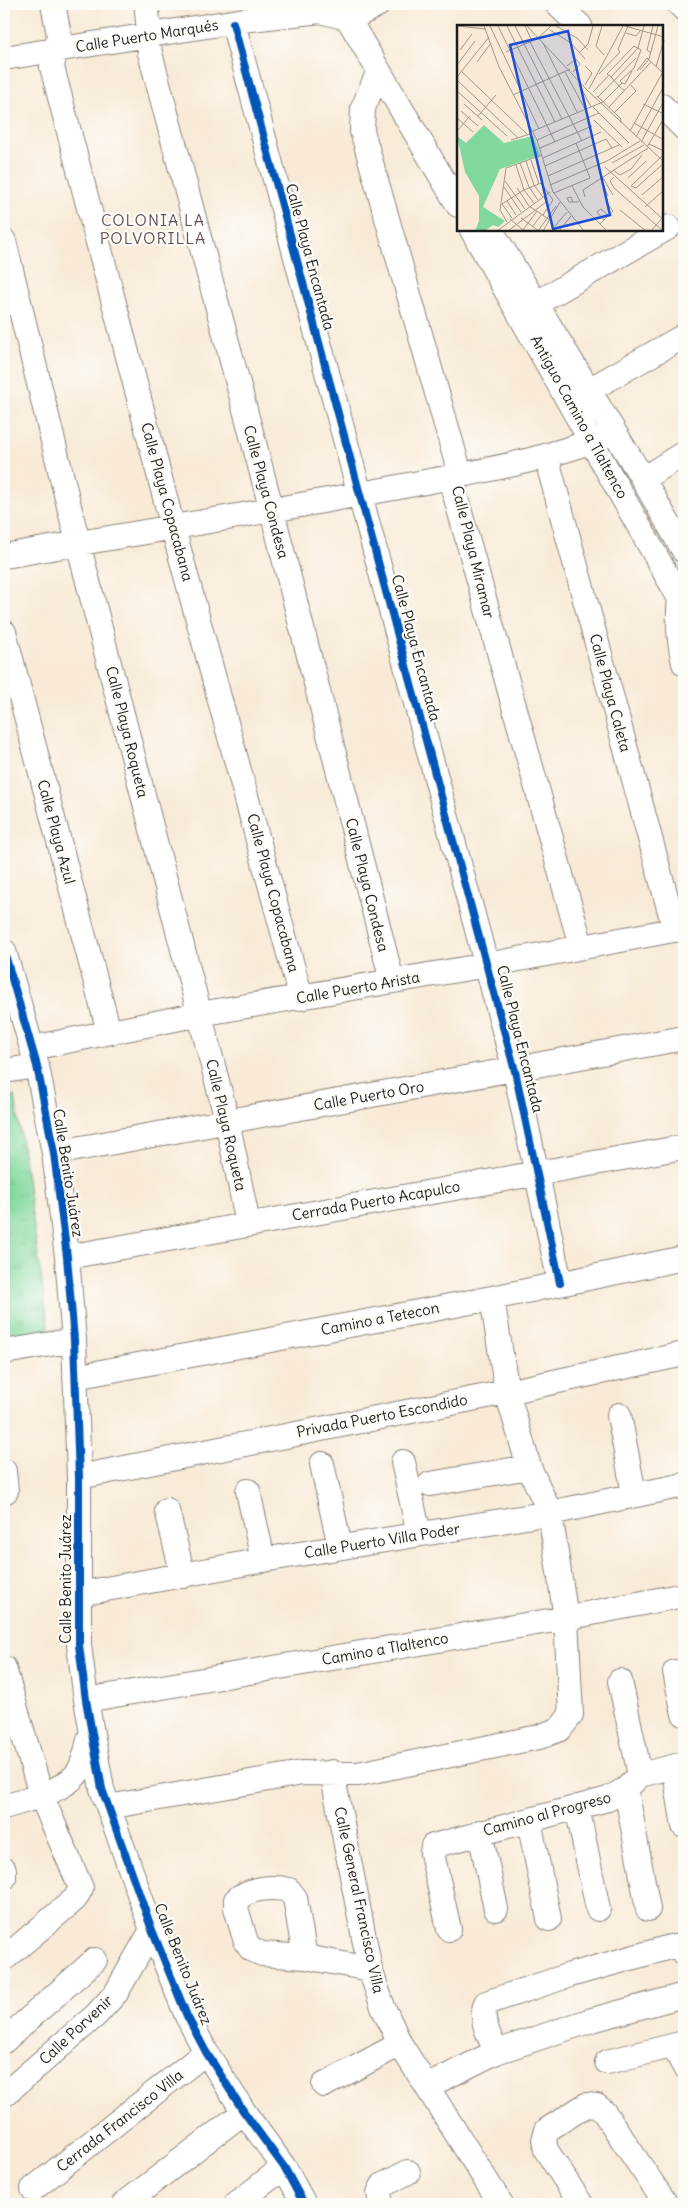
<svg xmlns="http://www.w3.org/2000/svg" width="688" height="2208" viewBox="0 0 688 2208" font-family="Delius,sans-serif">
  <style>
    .grass { fill: url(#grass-tufts); stroke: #4e7a5c }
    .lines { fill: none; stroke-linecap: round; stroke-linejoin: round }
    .minor-casing { stroke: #8a837a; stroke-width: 26 }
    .minor { stroke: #fff; stroke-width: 24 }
    .cycleway-casing { stroke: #fdfcf7; stroke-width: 11 }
    .cycleway { stroke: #0057b8; stroke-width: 8 }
    .labels { text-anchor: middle; stroke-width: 4.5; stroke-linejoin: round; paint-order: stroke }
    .street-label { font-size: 15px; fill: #1c1c1c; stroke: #fdfcf7 }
    .neighbourhood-label { font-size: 16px; letter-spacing: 1px; fill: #635056; stroke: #fdfcf7 }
    .inset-road { fill: none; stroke: #a0988c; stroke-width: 1 }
    .view { fill: #1d4ed8; fill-opacity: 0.15; stroke: #1d4ed8; stroke-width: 2.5 }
    .inset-edge { fill: none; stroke: #1c1c1c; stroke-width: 2.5 }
  </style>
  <defs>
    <pattern id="grass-tufts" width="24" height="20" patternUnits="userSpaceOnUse" patternTransform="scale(1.25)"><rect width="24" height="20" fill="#80d89d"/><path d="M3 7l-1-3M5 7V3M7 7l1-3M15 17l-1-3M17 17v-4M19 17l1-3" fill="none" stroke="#6eb987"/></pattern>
  </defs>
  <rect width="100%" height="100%" fill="#fdfcf7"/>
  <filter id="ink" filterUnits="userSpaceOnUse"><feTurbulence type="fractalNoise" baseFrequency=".02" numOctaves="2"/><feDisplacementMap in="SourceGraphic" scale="10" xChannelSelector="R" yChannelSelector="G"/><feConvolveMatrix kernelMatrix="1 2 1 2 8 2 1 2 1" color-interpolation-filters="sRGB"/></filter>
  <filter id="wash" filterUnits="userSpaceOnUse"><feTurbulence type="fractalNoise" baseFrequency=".0096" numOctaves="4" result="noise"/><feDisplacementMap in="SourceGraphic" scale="20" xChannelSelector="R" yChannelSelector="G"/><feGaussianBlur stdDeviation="1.12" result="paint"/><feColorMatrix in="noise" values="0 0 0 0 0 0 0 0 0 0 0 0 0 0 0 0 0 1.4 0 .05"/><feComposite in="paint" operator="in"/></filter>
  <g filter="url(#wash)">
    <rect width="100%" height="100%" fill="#f8ead7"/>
    <path class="grass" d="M 4,1096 L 15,1096 L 49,1331 L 4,1336 Z"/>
  </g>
  <g filter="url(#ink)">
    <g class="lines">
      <g class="minor-casing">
        <path id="minor" d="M 53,4 L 59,35 L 52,67 L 173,528 L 301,998
          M 146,4 C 149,20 148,36 150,53 L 272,511 L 392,981
          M 557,4 L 580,26
          M 679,4 L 684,9
          M 340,5 L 458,205
          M 233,23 L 515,1071 L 560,1283
          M 4,58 L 251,19 L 320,11 L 348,18 L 360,14 L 379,4
          M 378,73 L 363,108 L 362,131 L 457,463 L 454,491 L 581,946
          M 662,106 L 684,128
          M 472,230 L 684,606
          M 491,230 L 643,479 L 684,551
          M 4,241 L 78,543 L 227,1120 L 248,1224
          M 537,303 L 669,227
          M 589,390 L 684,336
          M 546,456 L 675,930
          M 643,479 L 684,453
          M 4,556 C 132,534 260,513 388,489 C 464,474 543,463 614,432
          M 680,599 C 677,622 679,641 684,663
          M 4,632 L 109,1032
          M 4,951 L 37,1066 L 54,1153 L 67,1257 L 74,1340 L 79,1477 L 79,1645 L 86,1700 L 102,1789 L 152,1930 L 187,2016 L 206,2052 L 244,2112 L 284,2167 L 304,2204
          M 32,1048 L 200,1014 L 487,965 L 684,928
          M 4,1071 L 37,1066
          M 54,1153 C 264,1113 474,1078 684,1038
          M 67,1257 L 684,1147
          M 4,1352 L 74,1340
          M 75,1377 L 492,1298 L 684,1258
          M 619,1415 L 634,1494
          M 403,1462 L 419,1534
          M 322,1464 L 340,1547
          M 4,1471 L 6,1491
          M 79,1477 L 507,1392 L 684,1354
          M 430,1484 L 529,1467
          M 248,1491 L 263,1560
          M 167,1510 L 183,1576
          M 79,1594 L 263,1560 L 550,1513 L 684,1485
          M 4,1668 L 41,1795 L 81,1888 L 75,1899 L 4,1959
          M 675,1672 L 684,1714
          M 620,1681 L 640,1775
          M 86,1700 L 566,1618 L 684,1595
          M 674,1767 L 684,1826
          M 332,1772 L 370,1969 L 383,2007 L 400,2044 L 501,2204
          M 626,1789 L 648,1909
          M 4,1807 C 26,1800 71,1790 81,1767 C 85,1758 87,1747 90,1737
          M 108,1807 L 302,1773 L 358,1774 L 539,1737 L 560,1729 L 571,1715 L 566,1618 L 550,1513 L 529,1467 L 507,1392 L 492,1298
          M 577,1807 L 598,1909
          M 529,1821 L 549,1919
          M 480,1832 L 496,1909
          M 4,1870 L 4,1878
          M 449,1929 L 432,1853 L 433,1846 L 608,1799 L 626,1789 L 640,1775 L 684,1764
          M 305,1957 L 295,1898 L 289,1890 C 273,1886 248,1888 236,1900 L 236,1908 L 246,1942 L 251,1949 L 262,1954 L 305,1957 L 370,1969
          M 4,2041 L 95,1960
          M 673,2046 L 684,2066
          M 496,2052 L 592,2020 L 684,1995
          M 607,2062 L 684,2043
          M 324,2085 L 400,2044
          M 428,2086 L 496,2052 C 490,2037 479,2019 486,2003 L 570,1975 L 670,1947 L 679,1947 L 684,1953
          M 4,2095 L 96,2015 L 116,1993 L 152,1930
          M 33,2189 L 206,2052
          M 124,2204 L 244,2112
          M 236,2204 L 284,2167
          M 381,2204 L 379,2193 L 383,2185 L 408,2172
          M 581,2204 L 546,2150 L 544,2140 L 547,2130 L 586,2105 L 597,2106 L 604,2112 L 666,2204"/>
      </g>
      <use href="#minor" class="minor"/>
      <g class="cycleway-casing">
        <path id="cycleway" d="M 233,23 L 515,1071 L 560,1283
          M 4,951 L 37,1066 L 54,1153 L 67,1257 L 74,1340 L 79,1477 L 79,1645 L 86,1700 L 102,1789 L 152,1930 L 187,2016 L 206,2052 L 244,2112 L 284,2167 L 304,2204"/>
      </g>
      <use href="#cycleway" class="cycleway"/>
    </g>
  </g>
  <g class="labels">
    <g class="street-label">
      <text transform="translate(147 36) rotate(-9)" y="5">Calle Puerto Marqués</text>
      <text transform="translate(310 257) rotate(75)" y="5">Calle Playa Encantada</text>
      <text transform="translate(579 417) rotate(61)" y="5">Antiguo Camino a Tlaltenco</text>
      <text transform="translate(266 492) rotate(75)" y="5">Calle Playa Condesa</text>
      <text transform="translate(167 502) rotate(75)" y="5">Calle Playa Copacabana</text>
      <text transform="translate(473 552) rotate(76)" y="5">Calle Playa Miramar</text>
      <text transform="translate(416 648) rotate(75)" y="5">Calle Playa Encantada</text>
      <text transform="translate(610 693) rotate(75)" y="5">Calle Playa Caleta</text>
      <text transform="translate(127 732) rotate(76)" y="5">Calle Playa Roqueta</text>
      <text transform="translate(56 832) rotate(75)" y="5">Calle Playa Azul</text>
      <text transform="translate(367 885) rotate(76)" y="5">Calle Playa Condesa</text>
      <text transform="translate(273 893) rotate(75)" y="5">Calle Playa Copacabana</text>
      <text transform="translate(358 988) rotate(-10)" y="5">Calle Puerto Arista</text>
      <text transform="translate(520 1039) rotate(76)" y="5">Calle Playa Encantada</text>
      <text transform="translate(369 1096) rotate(-10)" y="5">Calle Puerto Oro</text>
      <text transform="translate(226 1125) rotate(77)" y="5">Calle Playa Roqueta</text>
      <text transform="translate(68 1173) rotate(81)" y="5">Calle Benito Juárez</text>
      <text transform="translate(376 1201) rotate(-10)" y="5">Cerrada Puerto Acapulco</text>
      <text transform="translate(380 1319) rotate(-11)" y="5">Camino a Tetecon</text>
      <text transform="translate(382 1416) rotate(-11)" y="5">Privada Puerto Escondido</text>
      <text transform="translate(382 1541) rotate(-9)" y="5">Calle Puerto Villa Poder</text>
      <text transform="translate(66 1579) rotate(-90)" y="5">Calle Benito Juárez</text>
      <text transform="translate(385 1649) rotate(-10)" y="5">Camino a Tlaltenco</text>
      <text transform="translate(547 1814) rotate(-15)" y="5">Camino al Progreso</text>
      <text transform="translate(359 1900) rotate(78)" y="5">Calle General Francisco Villa</text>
      <text transform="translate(183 1964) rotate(68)" y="5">Calle Benito Juárez</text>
      <text transform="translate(76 2030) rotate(-43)" y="5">Calle Porvenir</text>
      <text transform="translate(120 2121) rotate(-38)" y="5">Cerrada Francisco Villa</text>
    </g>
    <g class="neighbourhood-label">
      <text x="153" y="226">COLONIA LA<tspan x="153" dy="18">POLVORILLA</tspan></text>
    </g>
  </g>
  <g transform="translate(457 25)">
    <rect width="206" height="206" fill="#f8ead7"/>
    <path d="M 27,100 L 47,118 L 76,111 L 83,130 L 43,144 L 26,182 L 48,196 L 41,202 L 36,200 L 28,206 L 18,206 L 22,196 L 22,171 L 8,147 L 0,111 L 9,118 Z" fill="#80d89d"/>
    <path class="inset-road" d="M 0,1 L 29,4M 27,1 L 42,42 L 80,115 L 96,167 L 127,206M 33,1 L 82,104M 41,1 L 98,117M 50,1 L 98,97M 58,1 L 105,94M 68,1 L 75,16M 70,1 L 130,65 L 207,137M 99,1 L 120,13 L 131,25M 145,1 L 139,21 L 147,30M 168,1 L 207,12M 93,5 L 114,18 L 128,34M 169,8 L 179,11 L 183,6M 73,17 L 125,116M 86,18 L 120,87M 3,25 L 15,9M 49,27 L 80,14 L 94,1M 122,28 L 131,19 L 136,1M 194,28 L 190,25 L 196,1M 20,37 L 34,18M 0,40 L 18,16M 110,41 L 119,34 L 123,39 L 116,47M 199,42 L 207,15M 183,45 L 192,34 L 201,1M 4,46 L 71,110M 180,46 L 190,33 L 205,47M 108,47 L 128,84M 142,49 L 163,27 L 161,24 L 171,1M 0,52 L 32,12M 154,52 L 181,23 L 187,1M 0,55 L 61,113M 165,58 L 168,59 L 175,46M 122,59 L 134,82M 128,60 L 135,48 L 128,41M 132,64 L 166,1M 0,66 L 50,111M 136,67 L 152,50M 56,70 L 113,44M 140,71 L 164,94 L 164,98M 141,72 L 179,33M 7,79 L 25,95M 186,79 L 207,89M 135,81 L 172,118M 152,82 L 194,37M 4,86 L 21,101M 157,88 L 179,66 L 174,60M 21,91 L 39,70M 0,93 L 16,107M 137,95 L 165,122M 177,98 L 207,115M 1,105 L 13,91M 76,106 L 146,77 L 165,58 L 163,56 L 177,43 L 184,25 L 177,21 L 150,49 L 154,52 L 162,61 L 168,66M 173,106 L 207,45M 179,112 L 207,61M 54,115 L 73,109M 80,115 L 142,88M 184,117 L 207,76M 192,119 L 207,126M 190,122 L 207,93M 83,123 L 135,101M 207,129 L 174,161 L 179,163 L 207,138M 86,133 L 144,107M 74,135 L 82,159M 69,136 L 77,160 L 86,172M 63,138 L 72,162 L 81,175M 155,138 L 187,120M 59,140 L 67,165 L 77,178M 88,141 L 149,114 L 155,123M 148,142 L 207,195M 156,145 L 163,150 L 174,144 L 185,130M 142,146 L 156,170M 91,151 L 162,120M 157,152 L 153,156 L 157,163 L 206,206M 171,153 L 189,136M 144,154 L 151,171M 48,156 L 68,184M 93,160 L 150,136 L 183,116M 115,161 L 126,182 L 150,206M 47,162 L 64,187M 60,163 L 72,181 L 93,195M 97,168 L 133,153 L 119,118M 185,170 L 207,151M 128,172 L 126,165 L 191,123M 50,176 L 59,190M 116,177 L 114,172 L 110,173 L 112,177 L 122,177M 188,182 L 207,165M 163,185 L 189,206M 55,193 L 45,179 L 67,165 L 84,158 L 96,175 L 86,190M 64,193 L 82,206M 53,194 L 66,205 L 80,186M 147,195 L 140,187 L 144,184 L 152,191M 50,197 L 43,185 L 49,143 L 85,130M 143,199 L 156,186 L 149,177M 76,201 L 85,189M 98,201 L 110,187M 40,206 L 93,167M 51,206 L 89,177 L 87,171M 81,206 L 99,181M 86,206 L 103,177M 102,206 L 114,191M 194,206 L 207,191"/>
    <path class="view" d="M 111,6 L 153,190 L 96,204 L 53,20 Z"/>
    <rect width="206" height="206" class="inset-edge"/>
  </g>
  <rect width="688" height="2208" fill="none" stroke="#fdfcf7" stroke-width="20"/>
</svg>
